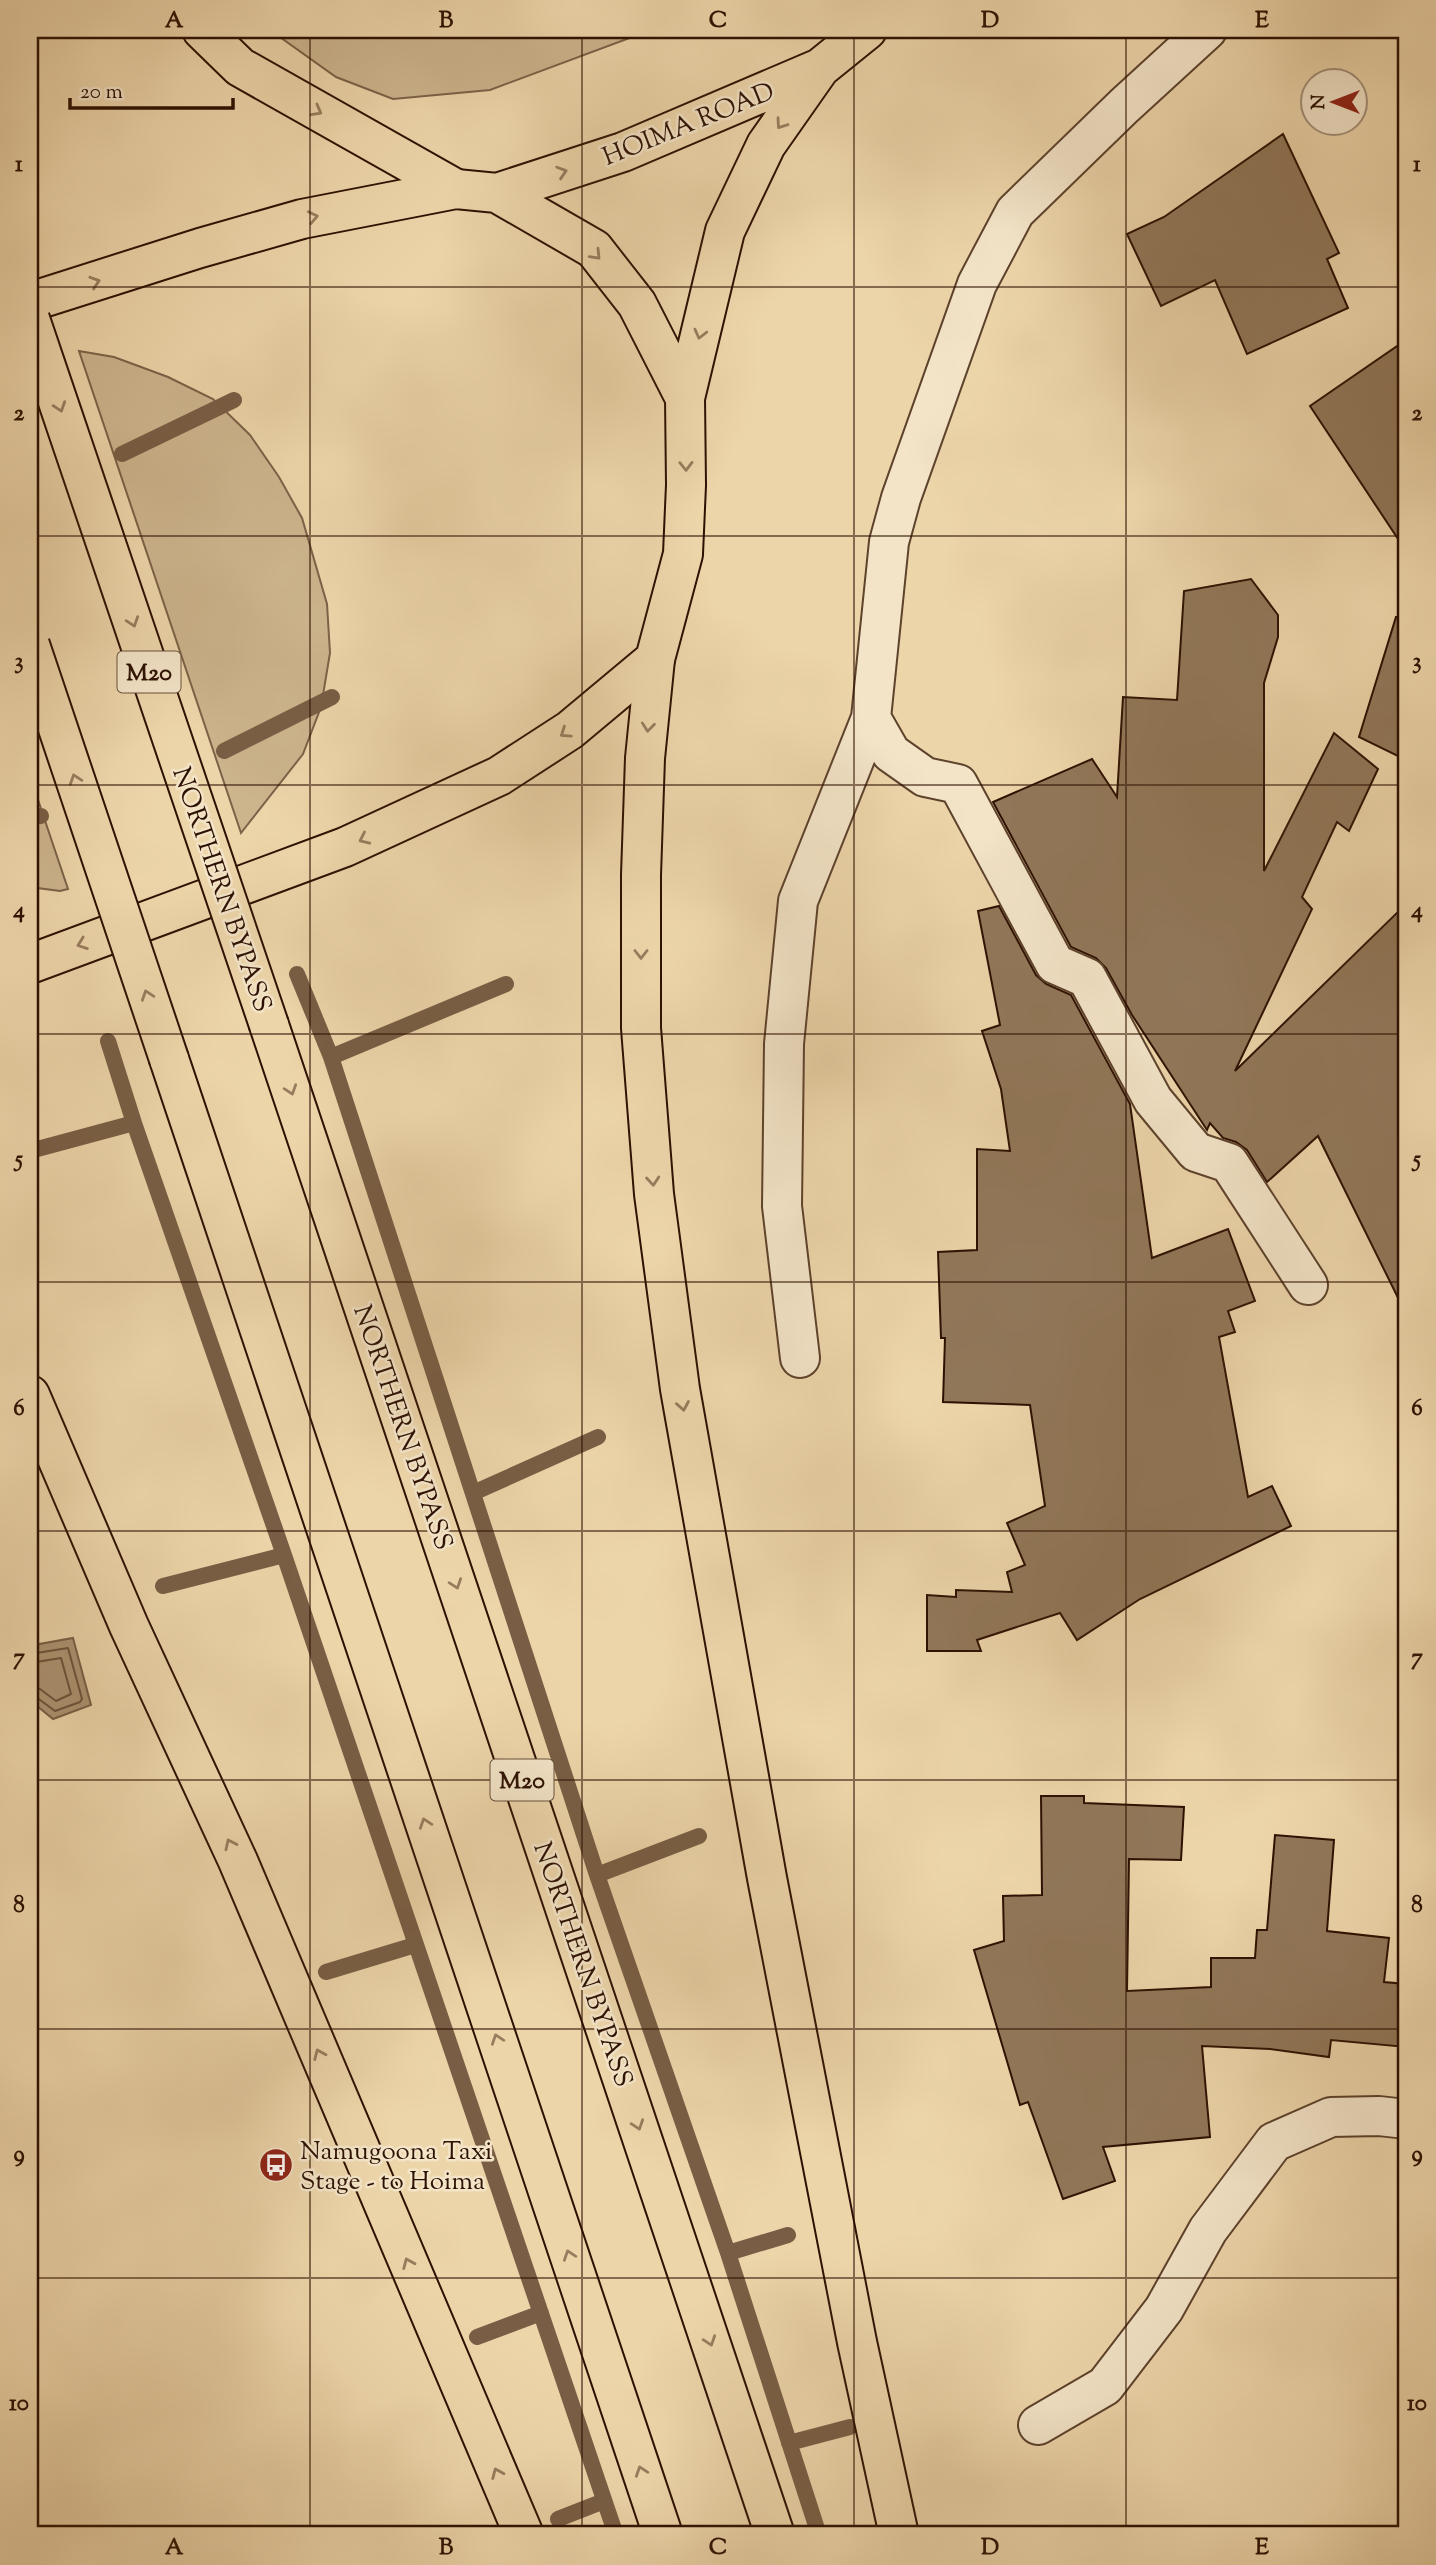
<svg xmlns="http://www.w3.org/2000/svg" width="1436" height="2565" viewBox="0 0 1436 2565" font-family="'Sorts Mill Goudy',serif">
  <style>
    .green { fill: #ccb48d; stroke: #7c6248; stroke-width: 2 }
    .water { fill: #ac9271; stroke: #795e45; stroke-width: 2 }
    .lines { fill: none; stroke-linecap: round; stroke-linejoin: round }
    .shore { stroke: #6c523a; stroke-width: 2 }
    .stream { stroke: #795e45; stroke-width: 16 }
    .building { fill: #917759; stroke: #2d1102; stroke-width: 2 }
    .minor-casing { stroke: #5d422c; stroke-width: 42 }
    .major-casing { stroke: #2d1102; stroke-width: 42 }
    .highway-casing { stroke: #2d1102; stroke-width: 42 }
    .minor { stroke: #f3e4c8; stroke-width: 38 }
    .major { stroke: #edd5aa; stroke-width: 38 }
    .highway { stroke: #edd5aa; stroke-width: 38 }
    .highway-bridge-casing { stroke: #2d1102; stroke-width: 42; stroke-linecap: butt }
    .highway-bridge { stroke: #edd5aa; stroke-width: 38 }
    .oneway { stroke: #977d5e }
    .grid { fill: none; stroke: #2d1102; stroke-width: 2; stroke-opacity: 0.55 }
    .labels { text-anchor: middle; stroke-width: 5; stroke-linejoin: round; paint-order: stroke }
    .shield { fill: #f3e4c8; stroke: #68503d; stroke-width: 2 }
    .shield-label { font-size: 24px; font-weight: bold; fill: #2d1102 }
    .street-label { font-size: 26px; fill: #2d1102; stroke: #f3e4c8 }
    .poi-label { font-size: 26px; fill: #2d1102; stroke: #f3e4c8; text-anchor: start }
    .neatline { fill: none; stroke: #2d1102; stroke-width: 2.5 }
    .grid-label { font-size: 23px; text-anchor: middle; font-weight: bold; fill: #2d1102 }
  </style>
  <rect width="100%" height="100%" fill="#edd5aa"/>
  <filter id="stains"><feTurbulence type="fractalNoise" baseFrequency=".00286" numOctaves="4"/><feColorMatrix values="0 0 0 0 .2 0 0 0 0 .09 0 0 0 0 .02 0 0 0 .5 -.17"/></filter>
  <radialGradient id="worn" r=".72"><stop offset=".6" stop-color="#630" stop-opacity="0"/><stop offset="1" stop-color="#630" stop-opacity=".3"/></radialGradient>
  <path class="green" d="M 270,30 L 651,30 L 490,90 L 393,99 L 336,77 Z
    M 79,351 L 114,357 L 168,377 L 213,399 L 250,435 L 279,477 L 302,518 L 327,604 L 330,653 L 321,707 L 303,754 L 241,833 Z
    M 30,776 L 68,889 L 60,891 L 30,887 Z"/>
  <path class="water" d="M 73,1638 L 91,1705 L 53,1719 L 31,1701 L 30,1653 L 34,1645 Z"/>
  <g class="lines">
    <path class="shore" d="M 30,1654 L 68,1648 L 82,1699 L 80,1702 L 55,1711 L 36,1697 L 30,1696
      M 30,1663 L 61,1658 L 71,1694 L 56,1701 L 40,1689 L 30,1687"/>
    <path class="stream" d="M 122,454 L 234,400
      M 224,751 L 332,697
      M 30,817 L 41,816
      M 297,974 L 331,1057 L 597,1875 L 728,2253 L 819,2535
      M 108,1041 L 134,1123 L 284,1555 L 616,2535
      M 331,1057 L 506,984
      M 30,1151 L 134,1123
      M 473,1493 L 598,1437
      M 163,1586 L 284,1555
      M 597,1875 L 699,1836
      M 326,1972 L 415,1945
      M 728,2253 L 788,2235
      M 477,2337 L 541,2313
      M 789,2443 L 850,2427
      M 558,2519 L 604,2501"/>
  </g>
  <path class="building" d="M 1283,134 L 1339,253 L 1327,259 L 1348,308 L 1247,354 L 1215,280 L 1161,306 L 1127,234 L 1164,217 Z
    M 1406,340 L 1406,551 L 1310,406 Z
    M 1251,579 L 1278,615 L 1278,637 L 1264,683 L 1264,871 L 1334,733 L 1378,769 L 1349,831 L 1337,822 L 1302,897 L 1312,909 L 1235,1071 L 1406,904 L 1406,1314 L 1318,1136 L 1267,1182 L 1247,1150 L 1236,1142 L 1223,1138 L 1210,1123 L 1207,1130 L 1132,1015 L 1106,968 L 1096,958 L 1071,947 L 993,802 L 1092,759 L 1117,797 L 1123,697 L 1177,700 L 1184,591 Z
    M 1396,617 L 1406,619 L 1406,760 L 1359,737 Z
    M 999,906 L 1036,975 L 1046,984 L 1071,995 L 1130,1104 L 1152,1258 L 1228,1229 L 1255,1301 L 1228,1311 L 1235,1332 L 1219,1337 L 1248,1497 L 1272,1486 L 1291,1526 L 1140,1599 L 1077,1640 L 1060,1613 L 977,1640 L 981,1651 L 927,1651 L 927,1595 L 956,1597 L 956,1590 L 1012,1592 L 1007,1572 L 1025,1565 L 1007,1523 L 1045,1506 L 1030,1405 L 943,1402 L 945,1338 L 941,1338 L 938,1252 L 977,1250 L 977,1149 L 1010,1151 L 1001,1089 L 982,1031 L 1000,1025 L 978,911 Z
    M 1041,1796 L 1084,1796 L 1084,1803 L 1184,1807 L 1181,1860 L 1129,1859 L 1127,1991 L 1211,1987 L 1211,1958 L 1255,1958 L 1257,1930 L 1267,1930 L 1275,1835 L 1334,1840 L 1327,1931 L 1389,1938 L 1384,1982 L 1406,1984 L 1406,2047 L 1331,2040 L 1329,2057 L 1270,2049 L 1202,2046 L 1210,2137 L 1103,2147 L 1115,2181 L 1063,2199 L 1028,2102 L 1020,2105 L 974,1950 L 1004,1941 L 1003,1896 L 1042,1895 Z"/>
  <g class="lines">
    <g class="minor-casing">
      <path id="minor" d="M 1207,30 L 1124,106 L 1015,212 L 977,284 L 901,498 L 889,542 L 871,718 L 891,753 L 925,777 L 958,784 L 1055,964 L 1087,978 L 1153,1100 L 1196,1152 L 1229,1163 L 1308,1285
        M 800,1358 L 782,1206 L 784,1044 L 798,901 L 871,718
        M 1038,2425 L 1105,2386 L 1164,2309 L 1208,2230 L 1274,2142 L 1331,2117 L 1379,2116 L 1406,2119"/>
    </g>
    <g class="major-casing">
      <path id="major" d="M 497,193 L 623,152 L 820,68 L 867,30
        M 30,302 L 200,248 L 302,219 L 456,189 L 497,193 L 594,249 L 637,304 L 685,398
        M 30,964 L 345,847 L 499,776 L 570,730 L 655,659 L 683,554 L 686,485 L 685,398 L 725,231 L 766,145 L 820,68"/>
    </g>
    <g class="highway-casing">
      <path id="highway" d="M 202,30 L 240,67 L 456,189
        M 655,659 L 645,758 L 641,875 L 641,1028 L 654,1194 L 680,1389 L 767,1878 L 857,2342 L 899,2535
        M 269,1025 L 775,2535
        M 169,1059 L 663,2535
        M 30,1395 L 129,1626 L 238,1861 L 524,2535"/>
    </g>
    <use href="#minor" class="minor"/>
    <use href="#major" class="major"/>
    <use href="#highway" class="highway"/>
    <g class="highway-bridge-casing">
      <path id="highway-bridge" d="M 30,319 L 269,1025
        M 30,645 L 169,1059"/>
    </g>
    <use href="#highway-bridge" class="highway-bridge"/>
  </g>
  <defs><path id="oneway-chevron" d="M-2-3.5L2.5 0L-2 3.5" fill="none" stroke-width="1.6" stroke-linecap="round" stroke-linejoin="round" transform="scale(1.75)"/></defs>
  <g class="oneway">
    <use href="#oneway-chevron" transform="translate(317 111) rotate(29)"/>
    <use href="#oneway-chevron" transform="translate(781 124) rotate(125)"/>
    <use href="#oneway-chevron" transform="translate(562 172) rotate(-18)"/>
    <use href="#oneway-chevron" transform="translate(313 217) rotate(-12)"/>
    <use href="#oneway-chevron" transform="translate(596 255) rotate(46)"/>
    <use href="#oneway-chevron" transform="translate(95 282) rotate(-18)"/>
    <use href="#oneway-chevron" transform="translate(700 334) rotate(104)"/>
    <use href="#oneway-chevron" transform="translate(60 407) rotate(71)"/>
    <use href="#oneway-chevron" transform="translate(686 466) rotate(89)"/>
    <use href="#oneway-chevron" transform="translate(133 622) rotate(71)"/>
    <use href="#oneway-chevron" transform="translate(648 727) rotate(96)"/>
    <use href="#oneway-chevron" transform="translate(565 733) rotate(146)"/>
    <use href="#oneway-chevron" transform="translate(75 779) rotate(-109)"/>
    <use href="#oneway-chevron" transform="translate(364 839) rotate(155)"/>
    <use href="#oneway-chevron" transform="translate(82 944) rotate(160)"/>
    <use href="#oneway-chevron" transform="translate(641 954) rotate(90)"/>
    <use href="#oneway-chevron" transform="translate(147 995) rotate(-109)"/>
    <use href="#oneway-chevron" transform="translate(291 1090) rotate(71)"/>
    <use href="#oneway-chevron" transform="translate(653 1181) rotate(85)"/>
    <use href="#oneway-chevron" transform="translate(683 1406) rotate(80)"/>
    <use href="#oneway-chevron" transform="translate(456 1584) rotate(71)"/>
    <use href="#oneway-chevron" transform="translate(425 1823) rotate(-109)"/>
    <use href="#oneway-chevron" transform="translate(230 1844) rotate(-115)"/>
    <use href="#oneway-chevron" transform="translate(497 2039) rotate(-109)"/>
    <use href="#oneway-chevron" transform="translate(319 2054) rotate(-113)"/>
    <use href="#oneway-chevron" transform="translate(638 2125) rotate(71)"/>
    <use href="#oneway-chevron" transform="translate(569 2255) rotate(-109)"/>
    <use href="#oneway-chevron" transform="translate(408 2263) rotate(-113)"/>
    <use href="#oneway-chevron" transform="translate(710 2341) rotate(71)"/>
    <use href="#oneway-chevron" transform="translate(641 2471) rotate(-109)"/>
    <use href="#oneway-chevron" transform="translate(497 2473) rotate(-113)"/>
  </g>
  <path class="grid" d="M 310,30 L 310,2535M 582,30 L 582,2535M 854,30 L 854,2535M 1126,30 L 1126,2535M 30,287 L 1406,287M 30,536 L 1406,536M 30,785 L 1406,785M 30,1034 L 1406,1034M 30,1282 L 1406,1282M 30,1531 L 1406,1531M 30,1780 L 1406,1780M 30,2029 L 1406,2029M 30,2278 L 1406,2278"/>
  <defs>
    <g id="bus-disc" transform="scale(1.75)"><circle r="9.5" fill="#8f2418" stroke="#f3e4c8"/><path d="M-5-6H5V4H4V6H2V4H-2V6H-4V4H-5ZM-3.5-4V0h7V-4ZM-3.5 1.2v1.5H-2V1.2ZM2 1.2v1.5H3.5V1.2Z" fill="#fff"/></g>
  </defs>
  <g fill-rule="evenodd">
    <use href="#bus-disc" x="276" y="2165"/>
  </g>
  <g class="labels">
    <g class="shield">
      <rect x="117.5" y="651.5" width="63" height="41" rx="5"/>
      <rect x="490.5" y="1759.5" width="63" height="41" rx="5"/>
    </g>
    <g class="shield-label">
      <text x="149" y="680">M20</text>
      <text x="522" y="1788">M20</text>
    </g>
    <g class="street-label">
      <text transform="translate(688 123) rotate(-22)" y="9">HOIMA ROAD</text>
      <text transform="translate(223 889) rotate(71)" y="9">NORTHERN BYPASS</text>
      <text transform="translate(404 1427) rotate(71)" y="9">NORTHERN BYPASS</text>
      <text transform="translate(584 1964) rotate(71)" y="9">NORTHERN BYPASS</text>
    </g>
    <g class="poi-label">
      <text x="300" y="2159">Namugoona Taxi<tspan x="300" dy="30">Stage - to Hoima</tspan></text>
    </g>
  </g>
  <rect width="1436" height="2565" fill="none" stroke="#edd5aa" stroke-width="77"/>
  <g transform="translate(1334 102) rotate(270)"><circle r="33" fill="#f3e4c8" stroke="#a49079" stroke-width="2"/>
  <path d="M0-5L12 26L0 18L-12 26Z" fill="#8f2418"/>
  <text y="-10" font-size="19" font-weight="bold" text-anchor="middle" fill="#2d1102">N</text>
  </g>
  <path d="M70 98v10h163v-10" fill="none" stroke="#2d1102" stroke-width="3.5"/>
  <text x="80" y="98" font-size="21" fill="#2d1102" stroke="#f3e4c8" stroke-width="5" paint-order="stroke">20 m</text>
  <rect x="38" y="38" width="1360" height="2488" class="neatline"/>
  <g class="grid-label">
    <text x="174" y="27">A</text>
    <text x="446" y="27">B</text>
    <text x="718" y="27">C</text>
    <text x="990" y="27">D</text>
    <text x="1262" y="27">E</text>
    <text x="19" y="171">1</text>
    <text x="1417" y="171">1</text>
    <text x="19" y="420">2</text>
    <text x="1417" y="420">2</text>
    <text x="19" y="668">3</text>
    <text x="1417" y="668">3</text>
    <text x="19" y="917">4</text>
    <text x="1417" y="917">4</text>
    <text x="19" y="1166">5</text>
    <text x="1417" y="1166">5</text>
    <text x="19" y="1415">6</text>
    <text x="1417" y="1415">6</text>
    <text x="19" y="1664">7</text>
    <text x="1417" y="1664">7</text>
    <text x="19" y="1912">8</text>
    <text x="1417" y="1912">8</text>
    <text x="19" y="2161">9</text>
    <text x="1417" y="2161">9</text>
    <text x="19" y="2410">10</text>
    <text x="1417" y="2410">10</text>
    <text x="174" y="2554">A</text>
    <text x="446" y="2554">B</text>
    <text x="718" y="2554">C</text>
    <text x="990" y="2554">D</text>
    <text x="1262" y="2554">E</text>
  </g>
  <rect width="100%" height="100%" filter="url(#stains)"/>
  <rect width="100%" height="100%" fill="url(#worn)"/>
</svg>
